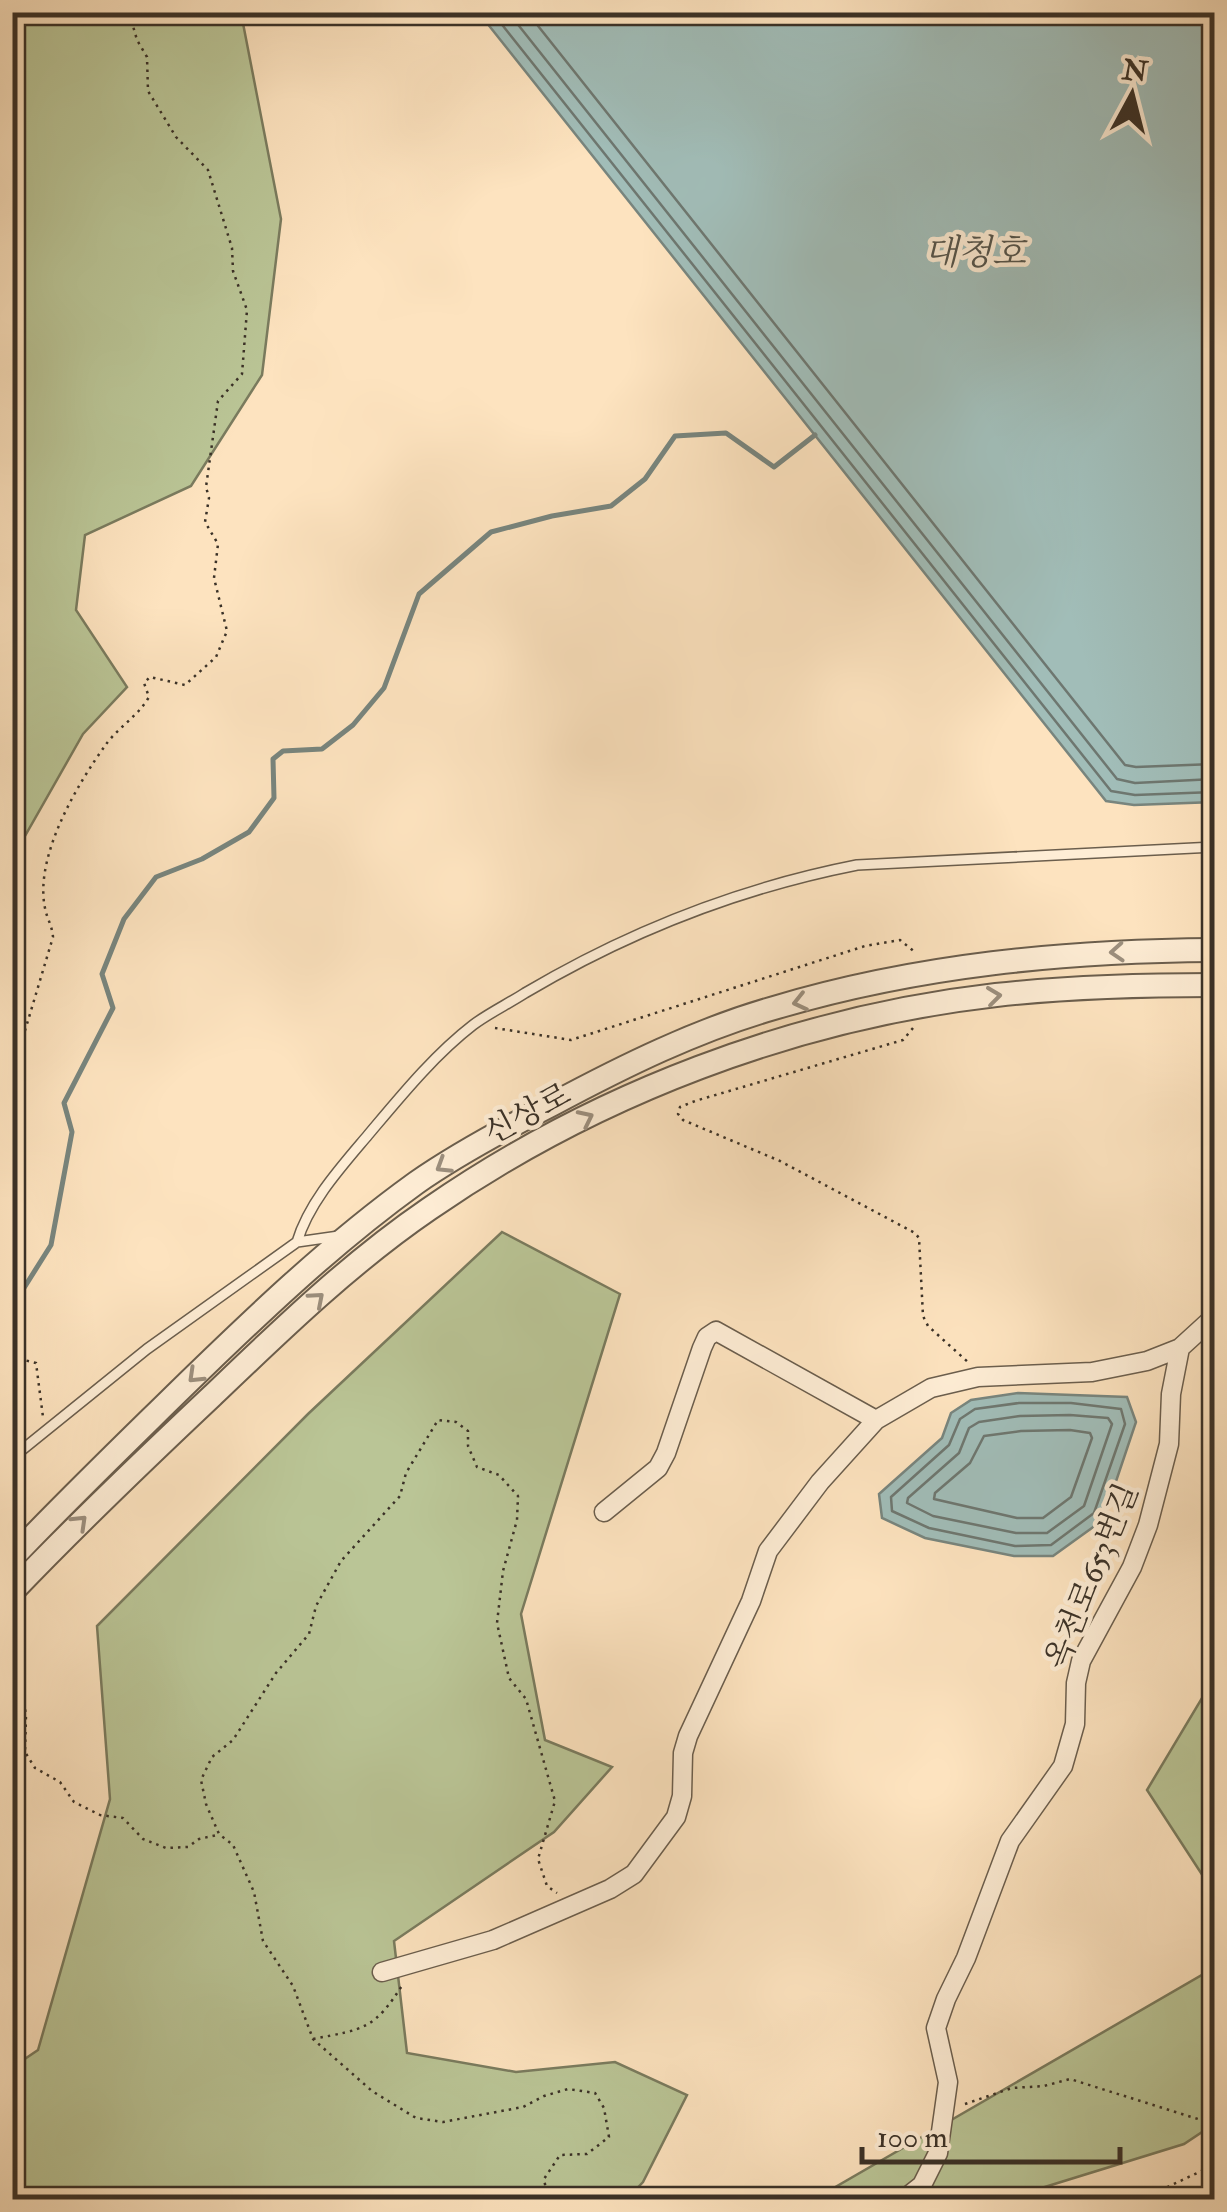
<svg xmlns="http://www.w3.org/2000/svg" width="1227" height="2212" viewBox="0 0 1227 2212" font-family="'IM FELL Double Pica','Noto Serif KR',serif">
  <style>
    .green { fill: #bac596; stroke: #7a7b5e; stroke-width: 2.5 }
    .water { fill: #a1bdb8; stroke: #78857e; stroke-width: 2.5 }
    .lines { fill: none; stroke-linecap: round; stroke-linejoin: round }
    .shore { stroke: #6e7770; stroke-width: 2.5 }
    .stream { stroke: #78857e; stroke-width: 5 }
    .service-casing { stroke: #6b5e4d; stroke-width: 12 }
    .minor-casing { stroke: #6b5e4d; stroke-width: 21 }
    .tertiary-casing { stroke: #6b5e4d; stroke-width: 26 }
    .path { stroke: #3a3127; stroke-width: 2.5; stroke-dasharray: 2.5 5; stroke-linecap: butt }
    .service { stroke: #feedd5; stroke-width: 9 }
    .minor { stroke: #feedd5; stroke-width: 18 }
    .tertiary { stroke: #feedd5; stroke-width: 22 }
    .oneway { stroke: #9c8f7e }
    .labels { text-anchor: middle; stroke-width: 9; stroke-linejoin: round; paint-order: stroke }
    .street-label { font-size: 32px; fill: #3a3127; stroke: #feedd5 }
    .water-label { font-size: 35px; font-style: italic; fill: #54544b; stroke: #feedd5 }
  </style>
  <rect width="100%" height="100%" fill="#fde3bf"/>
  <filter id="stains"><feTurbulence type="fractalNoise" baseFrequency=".002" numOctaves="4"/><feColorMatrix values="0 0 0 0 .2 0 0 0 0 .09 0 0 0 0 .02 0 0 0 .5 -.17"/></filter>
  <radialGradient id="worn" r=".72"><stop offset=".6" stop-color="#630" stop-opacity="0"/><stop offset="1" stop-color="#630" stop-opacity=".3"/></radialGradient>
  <path class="green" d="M 13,12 L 241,13 L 281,219 L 262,375 L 191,486 L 85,535 L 76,610 L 127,687 L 83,734 L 13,857 Z
    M 502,1232 L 620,1294 L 521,1614 L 545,1740 L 612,1767 L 554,1832 L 394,1941 L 407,2053 L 516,2072 L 615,2062 L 687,2095 L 643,2182 L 626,2200 L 13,2200 L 13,2067 L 38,2050 L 110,1799 L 97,1626 L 308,1414 Z
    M 1214,1678 L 1214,1893 L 1147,1790 Z
    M 1214,1968 L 1214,2124 L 1184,2144 L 1006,2199 L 813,2200 Z"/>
  <path class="water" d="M 479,13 L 1214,13 L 1214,802 L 1134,805 L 1106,801 Z
    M 1018,1393 L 1127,1397 L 1136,1422 L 1103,1520 L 1053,1556 L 1014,1556 L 925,1538 L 882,1518 L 879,1494 L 942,1438 L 951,1413 L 971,1400 Z"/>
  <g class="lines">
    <path class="shore" d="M 492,12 L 1111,791 L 1135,795 L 1214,792
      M 508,12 L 1117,779 L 1135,783 L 1214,779
      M 527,12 L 1125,765 L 1136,767 L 1214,764
      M 1019,1403 L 1071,1403 L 1121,1409 L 1125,1424 L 1094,1513 L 1051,1545 L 1015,1546 L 929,1528 L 892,1511 L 891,1497 L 949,1445 L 960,1419 L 975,1409 Z
      M 1070,1415 L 1108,1418 L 1112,1424 L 1084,1506 L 1047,1533 L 1016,1533 L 933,1516 L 907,1503 L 908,1498 L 959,1453 L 969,1428 L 979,1422 L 1020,1416 Z
      M 1070,1430 L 1090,1433 L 1092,1438 L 1071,1497 L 1043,1518 L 1017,1518 L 934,1499 L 935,1493 L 970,1463 L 984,1436 L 1021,1431 Z"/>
    <path class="stream" d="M 12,1307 L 51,1245 L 72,1132 L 64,1103 L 113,1008 L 102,974 L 124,919 L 156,877 L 202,859 L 249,832 L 274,798 L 273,759 L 283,751 L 322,749 L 353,725 L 384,688 L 419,594 L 491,532 L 552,516 L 611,506 L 645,479 L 675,436 L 726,433 L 774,467 L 815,435"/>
    <g class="service-casing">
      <path id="service" d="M 297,1242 C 309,1202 341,1167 368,1135 C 400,1097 434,1055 473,1025 C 489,1013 508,1004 525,993 C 628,932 740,888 857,865 L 1214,847
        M 12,1458 L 147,1349 L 297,1242 L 339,1236"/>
    </g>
    <g class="minor-casing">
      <path id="minor" d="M 604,1512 L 658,1468 L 666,1453 L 702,1348 L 707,1337 L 716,1331 L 876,1420
        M 382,1972 L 493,1940 L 610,1889 L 634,1874 L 676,1817 L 682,1796 L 683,1753 L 688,1736 L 751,1601 L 768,1551 L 820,1482 L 876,1420 L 931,1388 L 978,1377 L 1092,1372 L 1147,1361 L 1180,1348 L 1214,1317
        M 903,2200 L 922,2185 L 938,2153 L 948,2082 L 936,2028 L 946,1999 L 966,1958 L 1010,1841 L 1063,1766 L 1075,1724 L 1076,1683 L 1081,1661 L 1132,1567 L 1148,1525 L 1169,1444 L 1171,1394 L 1180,1348"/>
    </g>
    <g class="tertiary-casing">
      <path id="tertiary" d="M 12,1558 C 66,1501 122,1447 178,1392 C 254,1318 330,1245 416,1183 C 459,1153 506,1128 553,1104 C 624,1066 697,1030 774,1008 C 918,965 1066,951 1214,950
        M 12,1592 C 77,1524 144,1460 212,1396 C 281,1330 350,1263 429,1209 C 595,1094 795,1018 996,995 C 1068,987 1142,985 1214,985"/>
    </g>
    <path class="path" d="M 495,1028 L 571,1040 L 865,946 L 900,940 L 916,953
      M 913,1028 L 903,1040 L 695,1101 L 680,1107 L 678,1114 L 683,1120 L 780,1161 L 915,1233 L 919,1238 L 923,1316 L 928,1326 L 969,1363
      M 12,1074 L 53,937 C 52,925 47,919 45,908 C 34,856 78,783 107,743 C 120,726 138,716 149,697 L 144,683 L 150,677 L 185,685 L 216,657 L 227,631 L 214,578 L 218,544 L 205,522 L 209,498 L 206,487 L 218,401 L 242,374 L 247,310 L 233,271 L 232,248 L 208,170 L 176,137 L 148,91 L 147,57 L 137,40 L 129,12
      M 12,1357 L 36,1363 L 43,1417
      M 12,1628 L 26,1715 L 25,1752 L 35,1768 L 60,1782 L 74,1802 L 100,1815 L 123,1818 L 143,1839 L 166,1848 L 188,1847 L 199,1839 L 217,1835
      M 313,2039 C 364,2029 374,2030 403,1984
      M 965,2104 L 1012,2088 L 1044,2086 L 1070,2079 L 1214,2124
      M 548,2200 L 544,2179 L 560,2155 L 587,2154 L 609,2137 L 604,2108 L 595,2093 L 568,2089 L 544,2096 L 523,2107 L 443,2122 L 416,2118 L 372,2091 L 313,2039 L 293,1986 L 263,1941 L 254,1892 L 233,1845 L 219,1834 L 206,1804 L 201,1780 L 212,1757 L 233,1740 L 276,1673 L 309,1634 L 316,1606 L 341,1561 L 400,1496 L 406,1473 L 438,1420 L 456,1422 L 468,1431 L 468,1446 L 477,1467 L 499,1475 L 518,1496 L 517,1520 L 503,1571 L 497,1623 L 509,1678 L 526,1699 L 555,1801 L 538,1859 L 547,1886 L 557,1893
      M 1140,2200 L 1214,2165"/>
    <use href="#service" class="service"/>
    <use href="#minor" class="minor"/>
    <use href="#tertiary" class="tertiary"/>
  </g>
  <defs><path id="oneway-chevron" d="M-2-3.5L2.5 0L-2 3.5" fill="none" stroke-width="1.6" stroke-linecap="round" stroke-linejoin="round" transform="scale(2.5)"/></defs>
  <g class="oneway">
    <use href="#oneway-chevron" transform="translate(1117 952) rotate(176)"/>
    <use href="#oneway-chevron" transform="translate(994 996) rotate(-7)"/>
    <use href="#oneway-chevron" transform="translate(800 1002) rotate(167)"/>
    <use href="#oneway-chevron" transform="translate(586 1118) rotate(-26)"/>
    <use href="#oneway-chevron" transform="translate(443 1166) rotate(148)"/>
    <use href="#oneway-chevron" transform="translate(317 1299) rotate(-41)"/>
    <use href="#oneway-chevron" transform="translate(195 1376) rotate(136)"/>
    <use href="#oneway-chevron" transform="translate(80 1522) rotate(-44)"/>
  </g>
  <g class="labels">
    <g class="street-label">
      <text transform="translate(527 1113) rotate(-28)" y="11">신상로</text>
      <text transform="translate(1091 1576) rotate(-68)" y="11">옥천로653번길</text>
    </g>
    <g class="water-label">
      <text x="975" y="264">대청호</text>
    </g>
  </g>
  <rect width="1227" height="2212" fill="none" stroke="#fde3bf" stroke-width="50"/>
  <rect x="15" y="15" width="1197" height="2182" fill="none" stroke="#3a3127" stroke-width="5"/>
  <rect x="25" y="25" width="1177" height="2162" fill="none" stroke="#3a3127" stroke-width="2.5"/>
  <g transform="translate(1132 95) rotate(7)" stroke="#feedd5" stroke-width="8" paint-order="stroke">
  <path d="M0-8L18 38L0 25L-18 38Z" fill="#3a3127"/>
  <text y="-15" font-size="28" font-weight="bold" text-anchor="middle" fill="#3a3127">N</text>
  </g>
  <path d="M862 2147v15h258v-15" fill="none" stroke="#3a3127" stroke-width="5"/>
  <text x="877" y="2147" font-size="30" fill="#3a3127" stroke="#feedd5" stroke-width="8" paint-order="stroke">100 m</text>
  <rect width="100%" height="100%" filter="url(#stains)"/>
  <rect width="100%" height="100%" fill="url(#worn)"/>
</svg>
